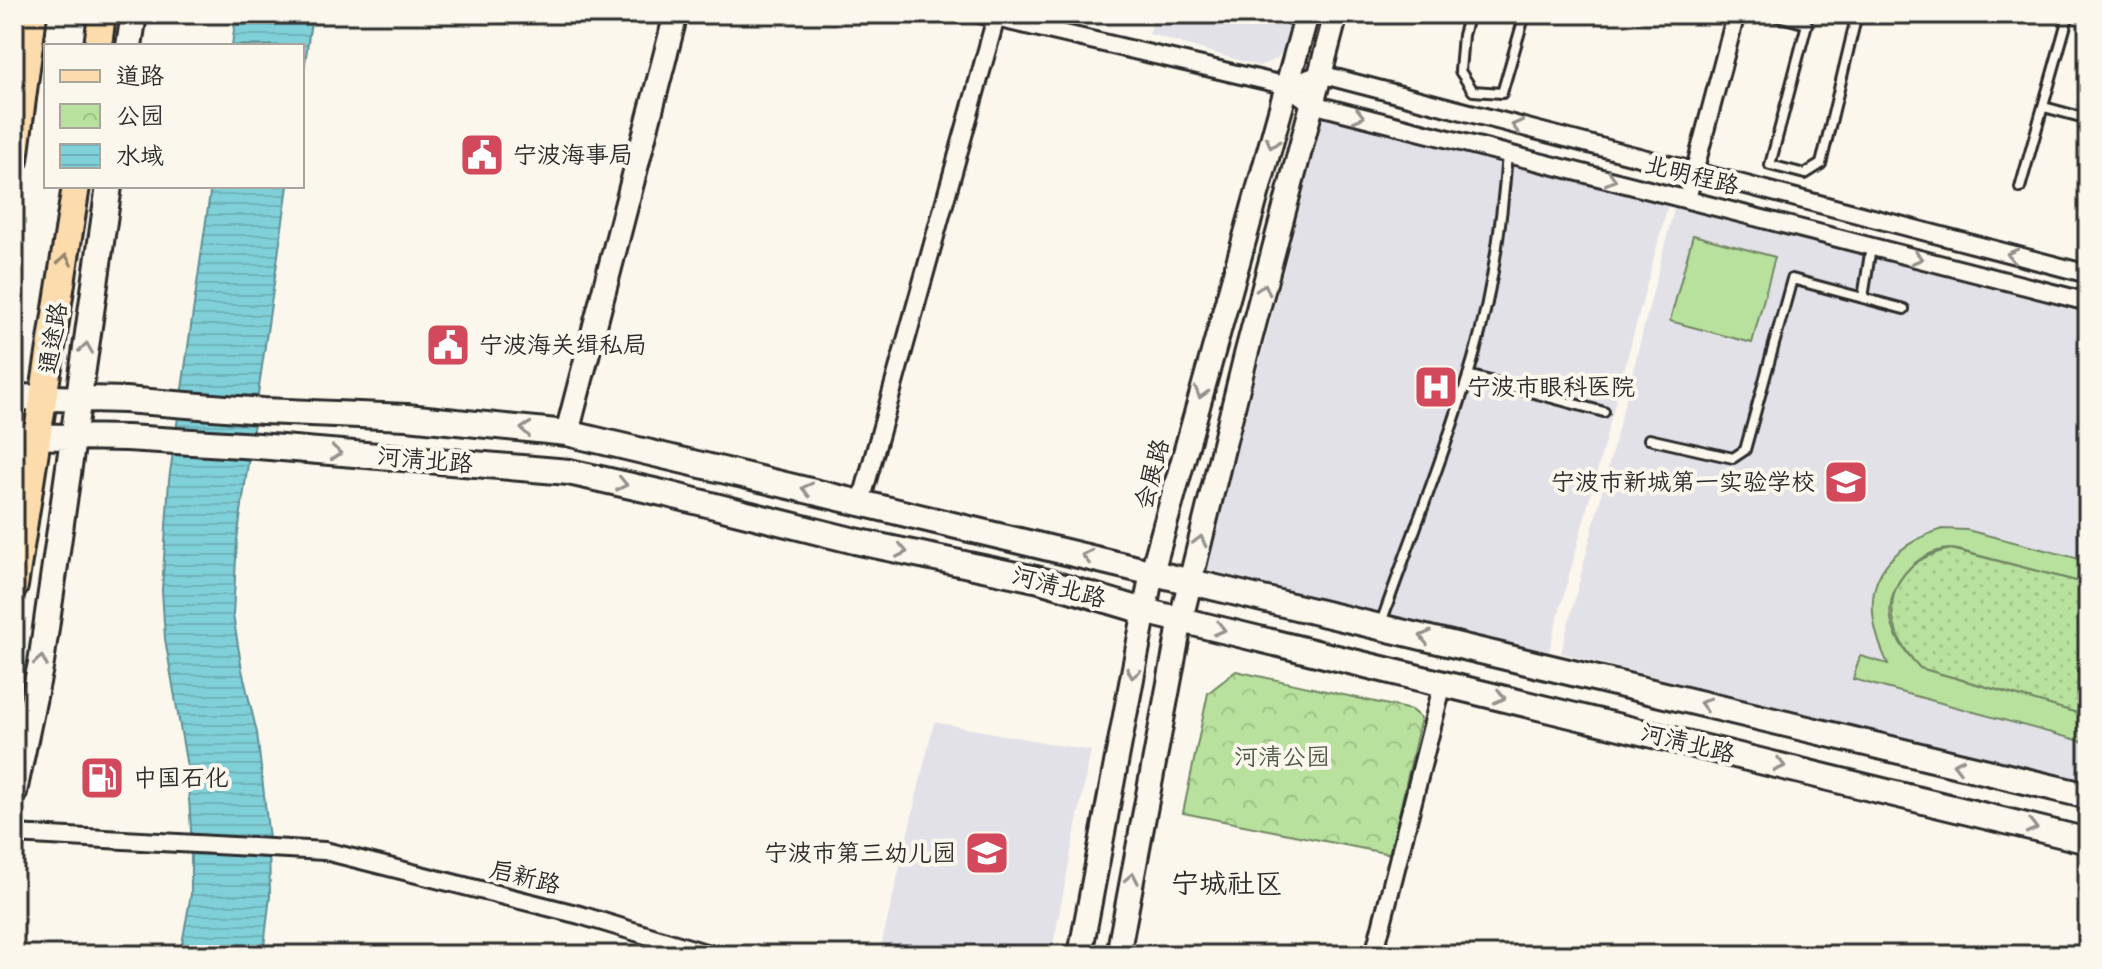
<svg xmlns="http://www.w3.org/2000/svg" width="2102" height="969" viewBox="0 0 2102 969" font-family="Itim,'LXGW WenKai TC',sans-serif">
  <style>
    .built { fill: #e3e1e8 }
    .grass { fill: url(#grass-dots); stroke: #718664; stroke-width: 2 }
    .park { fill: url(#park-crowns); stroke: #718664; stroke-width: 2 }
    .garden { fill: #b7e19d; stroke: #718664; stroke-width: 2 }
    .water { fill: url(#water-rules); stroke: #5e8e93; stroke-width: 2 }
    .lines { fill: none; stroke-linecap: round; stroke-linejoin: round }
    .service-casing { stroke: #2b2b2b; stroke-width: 14 }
    .minor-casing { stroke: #2b2b2b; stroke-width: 22 }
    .tertiary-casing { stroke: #2b2b2b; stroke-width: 28 }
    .secondary-casing { stroke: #2b2b2b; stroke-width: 30 }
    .primary-casing { stroke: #2b2b2b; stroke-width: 32 }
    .service { stroke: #fbf7ec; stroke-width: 8 }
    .minor { stroke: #fbf7ec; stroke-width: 16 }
    .tertiary { stroke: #fbf7ec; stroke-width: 22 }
    .secondary { stroke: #fbf7ec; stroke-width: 24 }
    .primary { stroke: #fcdcac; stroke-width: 26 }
    .oneway { stroke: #93918c }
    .oneway2 { stroke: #94846c }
    .labels { text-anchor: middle; stroke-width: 8; stroke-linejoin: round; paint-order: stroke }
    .poi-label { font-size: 24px; fill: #2b2b2b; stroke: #fbf7ec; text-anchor: start }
    .street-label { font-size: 24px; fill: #2b2b2b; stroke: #fbf7ec }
    .park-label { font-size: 24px; fill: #4e5848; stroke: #fbf7ec }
    .quarter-label { font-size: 28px; fill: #2b2b2b; stroke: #fbf7ec }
  </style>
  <defs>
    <pattern id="grass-dots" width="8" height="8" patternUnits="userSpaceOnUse" patternTransform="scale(2)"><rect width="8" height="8" fill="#b7e19d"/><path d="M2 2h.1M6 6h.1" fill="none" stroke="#9ec187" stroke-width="1.8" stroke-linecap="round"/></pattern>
    <pattern id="park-crowns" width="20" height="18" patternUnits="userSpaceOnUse" patternTransform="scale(2)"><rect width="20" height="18" fill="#b7e19d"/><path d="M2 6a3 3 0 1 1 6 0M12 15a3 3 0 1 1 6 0" fill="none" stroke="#9ec187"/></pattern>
    <pattern id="water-rules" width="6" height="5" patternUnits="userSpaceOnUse" patternTransform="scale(2)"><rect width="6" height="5" fill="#80d0d9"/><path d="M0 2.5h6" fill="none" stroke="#6fb3ba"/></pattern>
  </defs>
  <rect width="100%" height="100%" fill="#fbf7ec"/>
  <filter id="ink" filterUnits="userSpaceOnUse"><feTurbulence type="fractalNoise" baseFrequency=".0125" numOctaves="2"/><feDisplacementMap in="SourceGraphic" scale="16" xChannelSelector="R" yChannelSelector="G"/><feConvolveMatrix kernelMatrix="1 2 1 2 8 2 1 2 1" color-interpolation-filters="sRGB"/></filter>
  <g filter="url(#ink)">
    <path class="built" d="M 1155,14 L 1295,14 L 1287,45 L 1276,59 L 1259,66 L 1149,34 Z
      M 1325,111 L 1668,205 L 1549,651 L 1421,625 L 1206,569 Z
      M 1675,205 L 2088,311 L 2088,786 L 1561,653 Z
      M 934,722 L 1091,751 L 1051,955 L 879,955 Z"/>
    <path class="grass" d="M 1951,549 L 2088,584 L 2088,716 L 1920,668 C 1876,622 1883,562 1951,549 Z"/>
    <path class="park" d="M 1236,671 L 1411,710 L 1421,718 L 1390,854 L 1183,813 L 1208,693 Z"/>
    <path class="garden" d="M 1693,235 L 1775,257 L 1752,343 L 1670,321 Z
      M 1942,529 L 1967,530 L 2088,561 L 2088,584 L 1969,553 C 1963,551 1956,549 1950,549 C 1917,550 1885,586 1891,619 C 1894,638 1907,654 1920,668 L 2088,716 L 2088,743 L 1853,679 L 1860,656 L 1888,664 C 1857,598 1872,553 1942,529 Z"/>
    <path class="water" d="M 236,14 L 312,14 L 302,84 L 302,46 L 232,46 Z
      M 211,186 L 288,186 L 237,540 L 233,615 L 242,670 L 257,733 L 269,839 L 270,896 L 263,955 L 180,955 L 191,894 L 191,830 L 187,767 L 165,639 L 162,590 L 169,480 Z"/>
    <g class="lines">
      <g class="service-casing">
        <path id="service" d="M 1469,14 L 1463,35 L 1460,71 L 1473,91 L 1502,93 L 1525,14
          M 1770,14 L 1807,24 L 1770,165 L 1805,174 L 1821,164 L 1857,14
          M 2044,107 L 2088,119
          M 2020,188 L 2069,14
          M 1863,298 L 1871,247
          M 1468,375 L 1604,412
          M 1649,439 L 1733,458 L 1745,450 L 1792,279 L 1904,309
          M 1380,626 C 1411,537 1447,449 1473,359 C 1492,294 1502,222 1507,154"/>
      </g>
      <g class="minor-casing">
        <path id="minor" d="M 979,14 L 1288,86 L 1312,104 L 2088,302
          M 1288,86 L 1320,74 L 2088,274
          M 1687,199 L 1736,14
          M 861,502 L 997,14
          M 14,834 L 325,851 L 580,915 L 712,955
          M 1374,955 L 1443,683"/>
      </g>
      <g class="tertiary-casing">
        <path id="tertiary" d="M 567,433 L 676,14
          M 1080,955 L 1152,572 L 1307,14
          M 1118,955 L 1181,619 L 1246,355 L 1336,14"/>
      </g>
      <g class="secondary-casing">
        <path id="secondary" d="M 129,46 L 134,14
          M 14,397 L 125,400 L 263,411 L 407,417 L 567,433 L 2088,796
          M 14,436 L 127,438 L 258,446 L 569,472 L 667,494 L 855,541 L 1040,580 L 1144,611 L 2088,841
          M 14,792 L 41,663 L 109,186"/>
      </g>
      <g class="primary-casing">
        <path id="primary" d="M 98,46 L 102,14
          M 14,160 L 33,14
          M 14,586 L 76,186"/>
      </g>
      <use href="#service" class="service"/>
      <use href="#minor" class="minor"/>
      <use href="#tertiary" class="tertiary"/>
      <use href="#secondary" class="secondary"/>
      <use href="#primary" class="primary"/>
    </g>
    <defs><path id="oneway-chevron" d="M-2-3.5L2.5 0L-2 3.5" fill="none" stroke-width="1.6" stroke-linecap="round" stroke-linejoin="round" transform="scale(2)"/></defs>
    <g class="oneway">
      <use href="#oneway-chevron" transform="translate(1359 116) rotate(14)"/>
      <use href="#oneway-chevron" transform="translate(1517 126) rotate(-165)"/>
      <use href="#oneway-chevron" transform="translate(1272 143) rotate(106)"/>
      <use href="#oneway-chevron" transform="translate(1611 179) rotate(14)"/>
      <use href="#oneway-chevron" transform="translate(2012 255) rotate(-166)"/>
      <use href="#oneway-chevron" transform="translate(1917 258) rotate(14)"/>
      <use href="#oneway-chevron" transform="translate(1264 289) rotate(-75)"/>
      <use href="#oneway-chevron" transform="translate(86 348) rotate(-82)"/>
      <use href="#oneway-chevron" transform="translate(1201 393) rotate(106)"/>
      <use href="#oneway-chevron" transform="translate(526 429) rotate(-174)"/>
      <use href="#oneway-chevron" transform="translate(336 453) rotate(5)"/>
      <use href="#oneway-chevron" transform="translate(622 484) rotate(12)"/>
      <use href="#oneway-chevron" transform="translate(807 489) rotate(-167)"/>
      <use href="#oneway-chevron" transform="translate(1200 541) rotate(-76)"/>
      <use href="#oneway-chevron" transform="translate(902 551) rotate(12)"/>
      <use href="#oneway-chevron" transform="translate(1087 556) rotate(-167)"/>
      <use href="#oneway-chevron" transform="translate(1220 629) rotate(14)"/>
      <use href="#oneway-chevron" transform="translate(1425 637) rotate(-166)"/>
      <use href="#oneway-chevron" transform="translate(41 661) rotate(-80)"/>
      <use href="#oneway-chevron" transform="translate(1133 673) rotate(101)"/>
      <use href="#oneway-chevron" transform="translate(1500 697) rotate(14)"/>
      <use href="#oneway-chevron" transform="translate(1705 704) rotate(-166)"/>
      <use href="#oneway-chevron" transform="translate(1780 765) rotate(14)"/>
      <use href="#oneway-chevron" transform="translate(1958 765) rotate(-166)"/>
      <use href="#oneway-chevron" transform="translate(2032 827) rotate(14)"/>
      <use href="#oneway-chevron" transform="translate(1132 878) rotate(-79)"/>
    </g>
    <use class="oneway2" href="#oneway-chevron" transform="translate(65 260) rotate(-81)"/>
  </g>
  <defs>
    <g id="civic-square" transform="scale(2.3)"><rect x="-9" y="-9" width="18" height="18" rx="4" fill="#d1495b" stroke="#fbf7ec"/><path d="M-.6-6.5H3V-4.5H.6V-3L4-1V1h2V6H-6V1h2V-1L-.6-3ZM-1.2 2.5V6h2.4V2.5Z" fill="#fff"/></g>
    <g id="hospital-square" transform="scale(2.3)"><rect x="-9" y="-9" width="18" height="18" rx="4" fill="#d1495b" stroke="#fbf7ec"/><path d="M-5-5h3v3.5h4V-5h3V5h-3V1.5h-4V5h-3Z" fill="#fff"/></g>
    <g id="school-square" transform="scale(2.3)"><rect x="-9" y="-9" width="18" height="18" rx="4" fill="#d1495b" stroke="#fbf7ec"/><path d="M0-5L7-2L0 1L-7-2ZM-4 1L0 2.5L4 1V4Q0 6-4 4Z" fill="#fff"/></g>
    <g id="fuel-square" transform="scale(2.3)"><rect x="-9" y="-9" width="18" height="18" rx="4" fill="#d1495b" stroke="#fbf7ec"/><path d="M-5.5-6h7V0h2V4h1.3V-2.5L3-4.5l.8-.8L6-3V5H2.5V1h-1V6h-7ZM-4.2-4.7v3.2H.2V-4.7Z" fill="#fff"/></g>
  </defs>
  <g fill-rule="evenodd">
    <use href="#civic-square" x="482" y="155"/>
    <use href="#civic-square" x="448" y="345"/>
    <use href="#hospital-square" x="1436" y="387"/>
    <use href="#school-square" x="1846" y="482"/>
    <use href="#fuel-square" x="102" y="778"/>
    <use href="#school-square" x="987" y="853"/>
  </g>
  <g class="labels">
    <g class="poi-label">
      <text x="513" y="163">宁波海事局</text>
      <text x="479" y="353">宁波海关缉私局</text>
      <text x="1467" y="395">宁波市眼科医院</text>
      <text x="1815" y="490" text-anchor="end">宁波市新城第一实验学校</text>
      <text x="133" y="786">中国石化</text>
      <text x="956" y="861" text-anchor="end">宁波市第三幼儿园</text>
    </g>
    <g class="street-label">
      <text transform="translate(1692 175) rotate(14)" y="8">北明程路</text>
      <text transform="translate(53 338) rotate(-81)" y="8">通途路</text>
      <text transform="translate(425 460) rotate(5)" y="8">河清北路</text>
      <text transform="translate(1152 474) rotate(-75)" y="8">会展路</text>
      <text transform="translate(1059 587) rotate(15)" y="8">河清北路</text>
      <text transform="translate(1688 743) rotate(14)" y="8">河清北路</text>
      <text transform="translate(525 877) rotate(14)" y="8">启新路</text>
    </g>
    <g class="park-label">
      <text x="1282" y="765">河清公园</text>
    </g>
    <g class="quarter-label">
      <text x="1227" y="893">宁城社区</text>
    </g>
  </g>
  <rect width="2102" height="969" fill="none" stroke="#fbf7ec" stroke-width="48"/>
  <rect x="24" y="24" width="2054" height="921" fill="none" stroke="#2b2b2b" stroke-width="3" filter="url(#ink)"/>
  <rect x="44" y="44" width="260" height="144" fill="#fbf7ec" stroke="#a8a59f" stroke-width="2"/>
  <rect x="60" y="70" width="40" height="12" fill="#fcdcac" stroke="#a8a59f" stroke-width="2"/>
  <text x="116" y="84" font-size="24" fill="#2b2b2b">道路</text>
  <rect x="60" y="104" width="40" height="24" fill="url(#park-crowns)" stroke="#a8a59f" stroke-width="2"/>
  <text x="116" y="124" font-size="24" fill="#2b2b2b">公园</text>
  <rect x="60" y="144" width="40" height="24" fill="url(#water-rules)" stroke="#a8a59f" stroke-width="2"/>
  <text x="116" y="164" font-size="24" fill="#2b2b2b">水域</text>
</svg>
